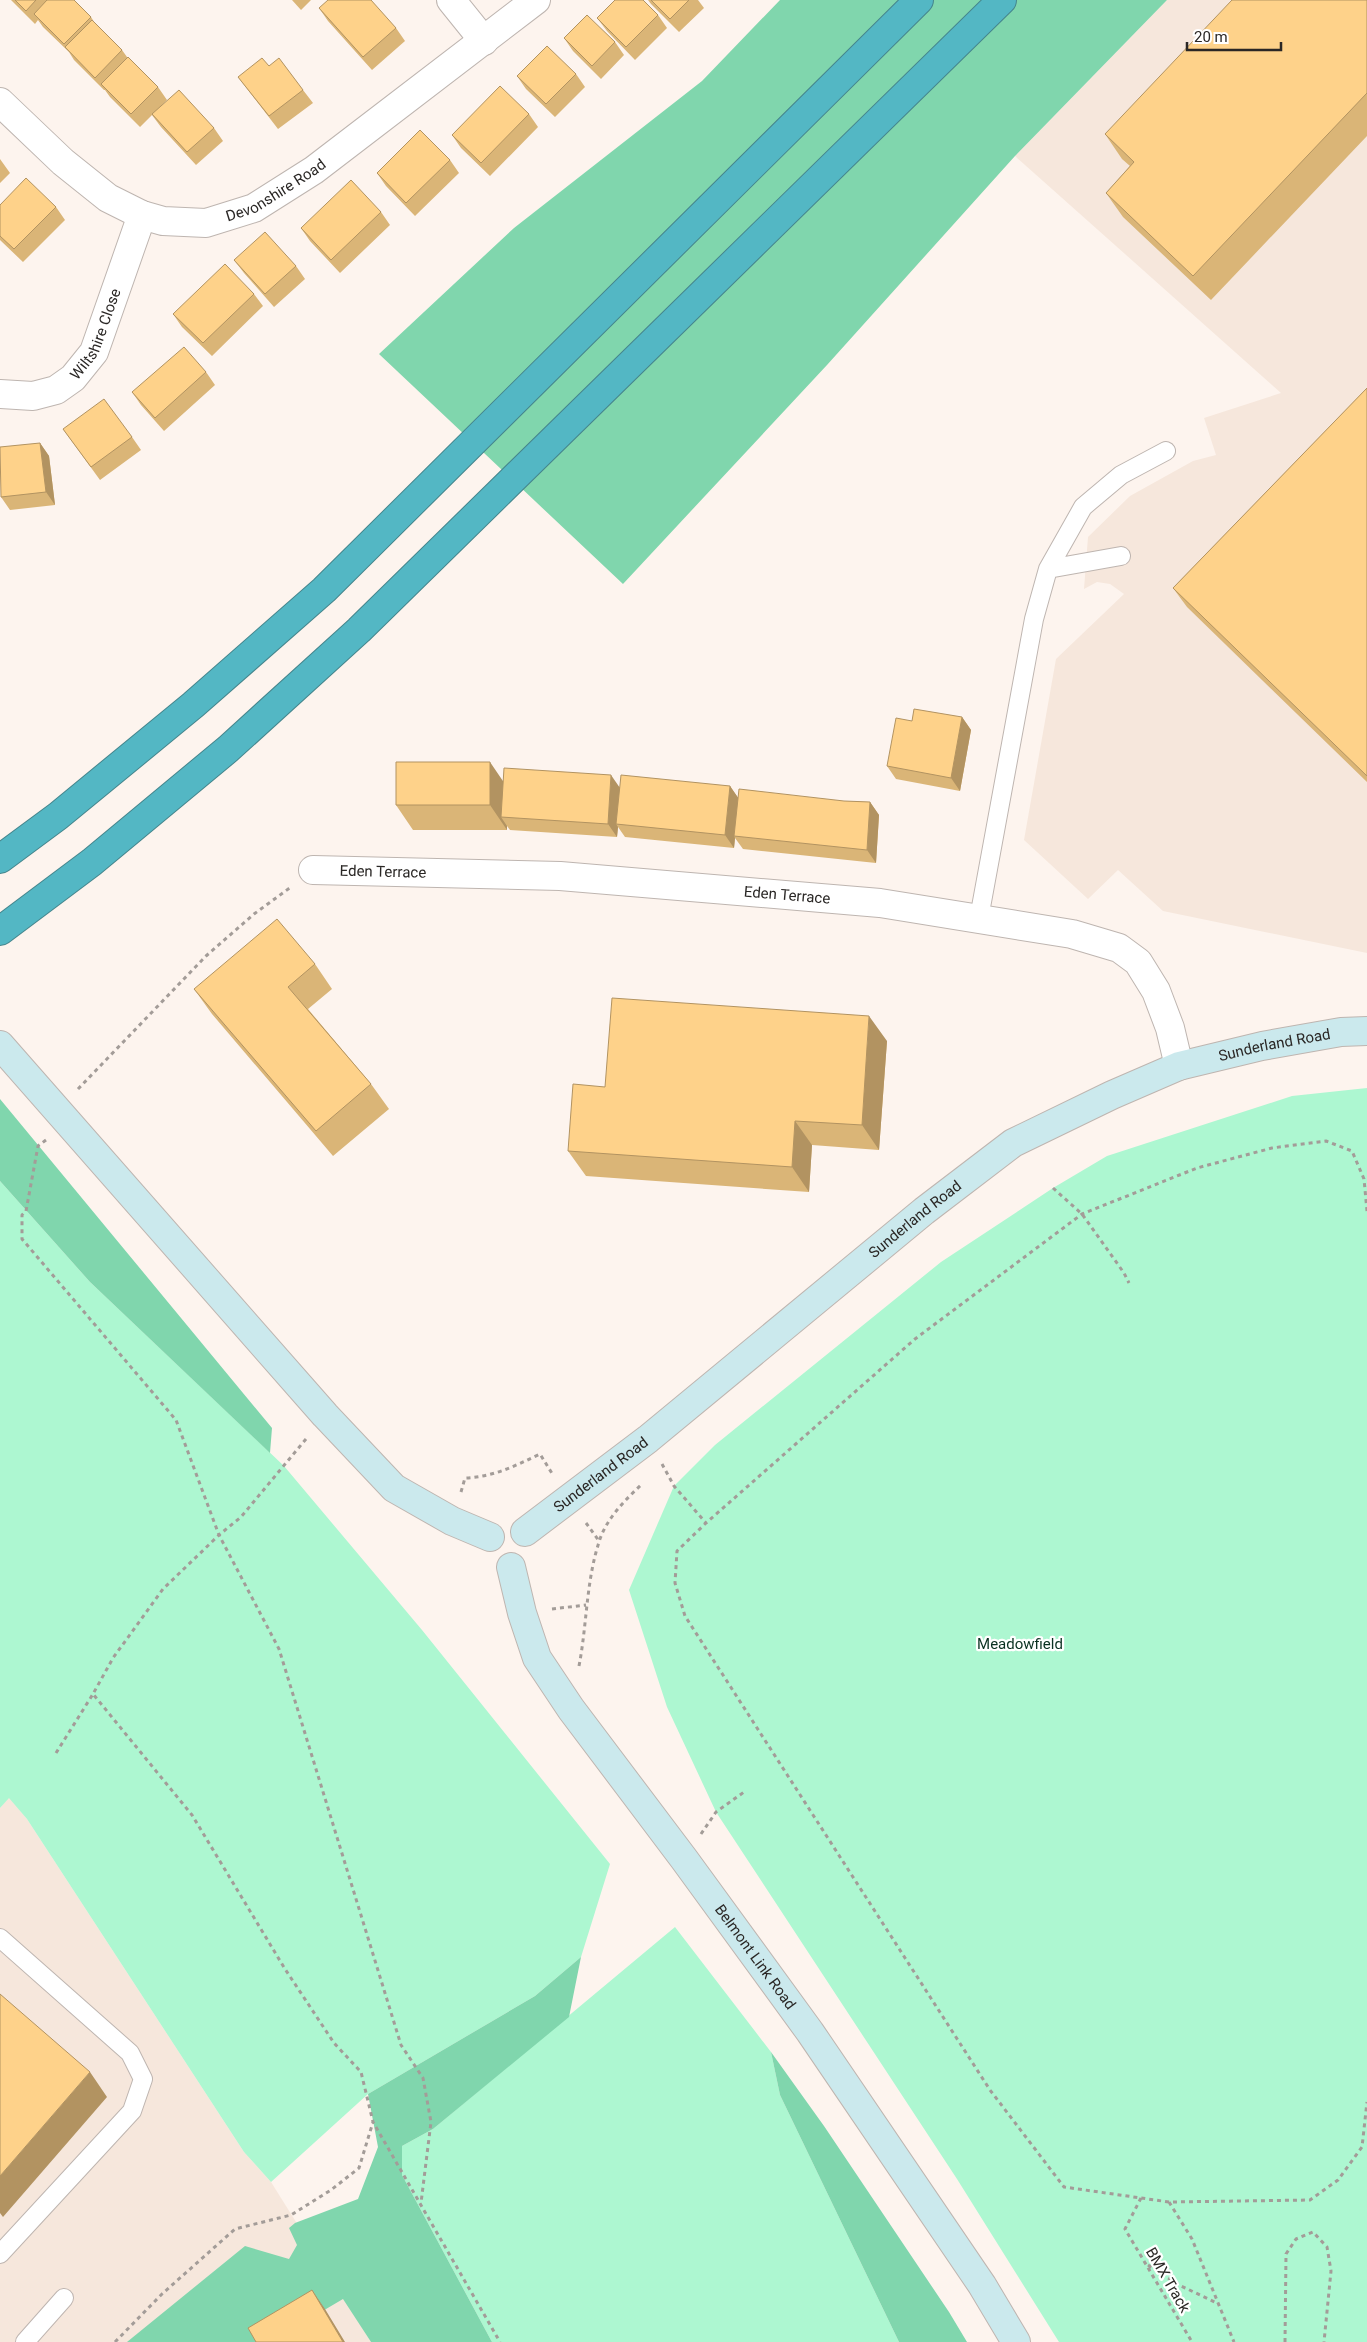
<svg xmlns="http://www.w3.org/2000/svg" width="1367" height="2342" viewBox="0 0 1367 2342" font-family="Roboto,sans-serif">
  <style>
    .built { fill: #f6e7dc }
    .green { fill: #adf7d1 }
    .forest { fill: #80d6ad }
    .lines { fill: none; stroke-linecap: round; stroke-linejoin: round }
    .lane-casing { stroke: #beb5b0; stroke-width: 20 }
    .street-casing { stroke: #beb5b0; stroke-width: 30 }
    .secondary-casing { stroke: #beb5b0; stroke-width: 30 }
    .highway-casing { stroke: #45858c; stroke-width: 30 }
    .path { stroke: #a39c98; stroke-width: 3; stroke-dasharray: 4 4; stroke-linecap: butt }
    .lane { stroke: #fff; stroke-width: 18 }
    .street { stroke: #fff; stroke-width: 28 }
    .secondary { stroke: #cbe9ed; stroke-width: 28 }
    .highway { stroke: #53b7c4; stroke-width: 28 }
    .wall { fill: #dab577 }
    .shaded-wall { fill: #b29361 }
    .building { fill: #fed28a; stroke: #b29361 }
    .labels { text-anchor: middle; stroke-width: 4.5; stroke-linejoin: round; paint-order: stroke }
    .street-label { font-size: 15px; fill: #2a2725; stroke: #fff }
    .park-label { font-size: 15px; fill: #0a3121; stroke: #fff }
  </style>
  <rect width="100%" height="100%" fill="#fdf4ee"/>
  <path class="built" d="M 1167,0 L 1367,0 L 1367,953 L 1163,911 L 1118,870 L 1088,899 L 1024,840 L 1056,659 L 1124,594 L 1110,584 L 1097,582 L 1084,589 L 1088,537 L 1130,496 L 1193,461 L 1216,455 L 1204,418 L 1281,393 L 1015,156 Z
    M 9,1797 L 27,1819 L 244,2152 L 271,2182 L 371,2342 L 0,2342 L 0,1808 Z"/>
  <path class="green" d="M 1367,1088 L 1367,2342 L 1059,2342 L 957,2179 L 716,1812 L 667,1707 L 629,1590 L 674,1486 L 715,1445 L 941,1262 L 1053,1188 L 1107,1156 L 1292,1096 Z
    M 0,1181 L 90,1282 L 284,1466 L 422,1630 L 610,1864 L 581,1957 L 535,1996 L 368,2094 L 271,2182 L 244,2152 L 27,1819 L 9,1798 L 0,1808 Z
    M 675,1927 L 771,2052 L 780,2095 L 899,2342 L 492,2342 L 402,2175 L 402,2146 L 433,2129 Z"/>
  <path class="forest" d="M 780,0 L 1167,0 L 1015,156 L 827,365 L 623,584 L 379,354 L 514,228 L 702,81 Z
    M 0,1099 L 272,1428 L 270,1453 L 90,1282 L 0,1181 Z
    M 581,1957 L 569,2017 L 433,2129 L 402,2146 L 402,2175 L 492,2342 L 371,2342 L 343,2299 L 270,2342 L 127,2342 L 245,2246 L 289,2259 L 297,2245 L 289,2228 L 295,2223 L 358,2199 L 378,2147 L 368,2094 L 535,1996 Z
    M 771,2052 L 824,2126 L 949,2312 L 967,2342 L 899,2342 L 780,2095 Z"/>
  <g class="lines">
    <g class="lane-casing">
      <path id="lane" d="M 1048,569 L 1121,556
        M 979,918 L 1034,619 L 1048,569 L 1083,507 L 1121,475 L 1166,451
        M 0,1938 L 130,2053 L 143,2079 L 132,2111 L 0,2254
        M 25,2342 L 64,2298"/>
    </g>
    <g class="street-casing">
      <g id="street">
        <path d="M 451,0 L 484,41"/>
        <path id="s1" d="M 0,102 L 63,162 L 108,198 L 142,215 L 163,221 L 206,223 L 254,208 L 314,170 L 536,0"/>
        <path id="s2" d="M 0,394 L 33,396 L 56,390 L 73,378 L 94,352 L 142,215"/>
        <path id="s3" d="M 313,870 L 560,876 L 880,903 L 1072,934 L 1119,948 L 1138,962 L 1156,991 L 1170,1028 L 1179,1066"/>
      </g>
    </g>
    <g class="secondary-casing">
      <g id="secondary">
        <path d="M 0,1045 L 325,1415 L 394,1488 L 452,1521 L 490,1537"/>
        <path id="s4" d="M 525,1532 L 648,1439 L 924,1211 L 1013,1143 L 1112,1095 L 1179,1066 L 1262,1046 L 1341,1032 L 1367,1031"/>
        <path id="s5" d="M 511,1567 L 522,1613 L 537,1658 L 571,1709 L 684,1859 L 810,2032 L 982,2285 L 1016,2342"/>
      </g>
    </g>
    <g class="highway-casing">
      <path id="highway" d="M 0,859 L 58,816 L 193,705 L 324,590 L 919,0
        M 0,931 L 92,862 L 228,749 L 359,630 L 1002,0"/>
    </g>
    <path class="path" d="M 78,1089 L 206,956 L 254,914 L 291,887
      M 46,1140 L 38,1146 L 26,1211 L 22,1215 L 22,1239 L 176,1420 L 219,1535 L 279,1649 L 401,2045 L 423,2078 L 431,2122 L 421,2203
      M 1053,1188 L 1082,1214 L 1124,1273 L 1129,1283
      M 1367,1211 L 1364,1179 L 1352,1151 L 1326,1141 L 1272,1148 L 1197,1168 L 1082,1214 L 915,1339 L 706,1523 L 677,1551 L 675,1583 L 685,1616 L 990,2090 L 1064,2187 L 1169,2202 L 1310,2200 L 1338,2180 L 1362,2147 L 1367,2102
      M 306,1439 L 241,1517 L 219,1535 L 163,1589 L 113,1658 L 93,1694 L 192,1815 L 285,1969 L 334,2043 L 361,2072 L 373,2122 L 500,2342
      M 662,1464 L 674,1486 L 706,1523
      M 461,1492 L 465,1478 C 493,1477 515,1466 540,1454 L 553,1475
      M 586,1523 L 599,1541
      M 552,1609 L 586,1605
      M 579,1666 C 587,1625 586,1582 599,1542 C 606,1519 625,1500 642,1484
      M 56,1753 L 93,1694
      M 701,1834 L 716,1812 L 744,1792
      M 1141,2198 L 1125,2229 L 1192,2342
      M 1169,2202 L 1192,2239 L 1234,2342
      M 1148,2265 L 1179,2285 L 1219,2304
      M 115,2342 L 162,2294 L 235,2229 L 291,2215 L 331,2190 L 359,2168 L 373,2122
      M 1285,2342 L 1286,2254 L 1296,2239 L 1313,2232 L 1327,2247 L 1331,2271 L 1324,2342"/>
    <use href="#lane" class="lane"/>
    <use href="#street" class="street"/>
    <use href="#secondary" class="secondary"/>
    <use href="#highway" class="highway"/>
  </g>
  <path class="wall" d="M 11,0 L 74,0 L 91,17 L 96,25 L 122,50 L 127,57 L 158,87 L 167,100 L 158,109 L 214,128 L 223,141 L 196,165 L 161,127 L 152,115 L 140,127 L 110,97 L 105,90 L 104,90 L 74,60 L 69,52 L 43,27 L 38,20 L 35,24 Z
    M 292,0 L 311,0 L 301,10 Z
    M 648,0 L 698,0 L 704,8 L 679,32 L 651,4 Z
    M 1367,0 L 1367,136 L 1211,300 L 1123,217 L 1106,193 L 1130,166 L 1122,159 L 1105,134 Z
    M 319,8 L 396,28 L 405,41 L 372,70 L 328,21 Z
    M 658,15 L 667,28 L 635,60 L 607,31 L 597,18 Z
    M 564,38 L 615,42 L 624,55 L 601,79 L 573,51 Z
    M 269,66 L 303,90 L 313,103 L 278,129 L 238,77 Z
    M 576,74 L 585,87 L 555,117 L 526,89 L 517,76 Z
    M 529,114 L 538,127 L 490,176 L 461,148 L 452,135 Z
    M 0,159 L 10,173 L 0,183 Z
    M 450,160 L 459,173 L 415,216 L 386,186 L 377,173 Z
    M 0,205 L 56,207 L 65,220 L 23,262 L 0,240 Z
    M 381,212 L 390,225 L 340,273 L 310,241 L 301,228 Z
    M 234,260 L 296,266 L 305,279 L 274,307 L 244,273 Z
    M 254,294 L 263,306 L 212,356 L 182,327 L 173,314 Z
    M 206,372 L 215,385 L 164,431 L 141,405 L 132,392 Z
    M 1367,388 L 1367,782 L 1187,607 L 1173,588 Z
    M 63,429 L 132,437 L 141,450 L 100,480 Z
    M 40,443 L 49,456 L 55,505 L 10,510 L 1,497 Z
    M 962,717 L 971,730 L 960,791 L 896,779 L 887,766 Z
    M 503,781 L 620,787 L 730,786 L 738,798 L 870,802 L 879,815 L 876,863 L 743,849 L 735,838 L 734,848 L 625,837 L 618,827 L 617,837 L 510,830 L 507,826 L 507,830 L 413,830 L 396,805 Z
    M 315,964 L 332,989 L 308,1009 L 371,1084 L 389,1109 L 333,1156 L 212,1014 L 194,989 Z
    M 887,1041 L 879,1150 L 812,1145 L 809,1192 L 586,1176 L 568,1151 L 605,1087 Z"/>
  <path class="shaded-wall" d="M 40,443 L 49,456 L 55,505 L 46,492 Z
    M 962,717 L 971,730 L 960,791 L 951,778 Z
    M 490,762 L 507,787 L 501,817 L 507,826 L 507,830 L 490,805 Z
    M 611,775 L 620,788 L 616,824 L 618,827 L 617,837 L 608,824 Z
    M 730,786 L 739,799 L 734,836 L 735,838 L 734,848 L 725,835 Z
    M 870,802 L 879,815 L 876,863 L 867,850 Z
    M 869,1016 L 887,1041 L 879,1150 L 862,1125 Z
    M 795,1121 L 812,1145 L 809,1192 L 792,1167 Z
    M 90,2072 L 107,2097 L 3,2217 L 0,2213 L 0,2176 Z
    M 312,2290 L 325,2309 L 345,2342 L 343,2342 Z"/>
  <path class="building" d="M 15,0 L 36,0 L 26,11 Z
    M 47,0 L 74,0 L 91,17 L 64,44 L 34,14 Z
    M 328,0 L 371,0 L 396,28 L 363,57 L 319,8 Z
    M 615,0 L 643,0 L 658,15 L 626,47 L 597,18 Z
    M 651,0 L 689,0 L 670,19 Z
    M 1232,0 L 1367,0 L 1367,93 L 1193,276 L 1106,193 L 1134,162 L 1105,134 Z
    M 587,15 L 615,42 L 592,66 L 564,38 Z
    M 92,20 L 122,50 L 95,78 L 65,47 Z
    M 547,46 L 576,74 L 546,104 L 517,76 Z
    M 128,57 L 158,87 L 131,114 L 101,84 Z
    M 262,58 L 269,66 L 279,58 L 303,90 L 269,116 L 238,77 Z
    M 500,86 L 529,114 L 481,163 L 452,135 Z
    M 179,90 L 214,128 L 187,152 L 152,114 Z
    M 420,130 L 450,160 L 406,203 L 377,173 Z
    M 26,178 L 56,207 L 14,249 L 0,236 L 0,205 Z
    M 351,180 L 381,212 L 331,260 L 301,228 Z
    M 265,232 L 296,266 L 265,294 L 234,260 Z
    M 225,264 L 254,294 L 203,343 L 173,314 Z
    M 184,347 L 206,372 L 155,418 L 132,392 Z
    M 1367,388 L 1367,776 L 1173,588 Z
    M 104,399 L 132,437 L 91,467 L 63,429 Z
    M 40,443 L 46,492 L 1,497 L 0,447 Z
    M 914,709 L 962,717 L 951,778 L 887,766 L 896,718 L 912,721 Z
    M 396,762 L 490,762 L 490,805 L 396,805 Z
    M 504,768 L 611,775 L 608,824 L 501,817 Z
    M 621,775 L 730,786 L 725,835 L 616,824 Z
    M 739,789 L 844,801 L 870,802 L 867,850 L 734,836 Z
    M 277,919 L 315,964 L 288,987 L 371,1084 L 316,1131 L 194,989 Z
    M 612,998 L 869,1016 L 862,1125 L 795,1121 L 792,1167 L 568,1151 L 573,1084 L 605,1087 Z
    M 0,1994 L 90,2072 L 0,2176 Z
    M 312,2290 L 343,2342 L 256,2342 L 248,2328 Z"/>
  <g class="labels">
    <g class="street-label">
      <text dy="5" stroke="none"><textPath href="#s1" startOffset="325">Devonshire Road</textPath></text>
      <text dy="5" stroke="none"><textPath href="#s2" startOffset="128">Wiltshire Close</textPath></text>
      <text dy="5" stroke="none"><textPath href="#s3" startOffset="70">Eden Terrace</textPath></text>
      <text dy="5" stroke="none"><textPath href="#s3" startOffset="475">Eden Terrace</textPath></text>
      <text dy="5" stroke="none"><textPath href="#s4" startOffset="905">Sunderland Road</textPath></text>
      <text dy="5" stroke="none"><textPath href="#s4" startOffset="500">Sunderland Road</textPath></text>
      <text dy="5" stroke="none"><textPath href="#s4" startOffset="95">Sunderland Road</textPath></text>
      <text dy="5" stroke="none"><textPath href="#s5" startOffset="465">Belmont Link Road</textPath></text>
      <text transform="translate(1168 2280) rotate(60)" y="5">BMX Track</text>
    </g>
    <g class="park-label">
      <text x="1020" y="1649">Meadowfield</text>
    </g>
  </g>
  <path d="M1187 42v8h94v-8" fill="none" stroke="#2a2725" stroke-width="2.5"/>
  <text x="1194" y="42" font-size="15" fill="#2a2725" stroke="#ffffff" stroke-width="4" paint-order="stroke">20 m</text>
</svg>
